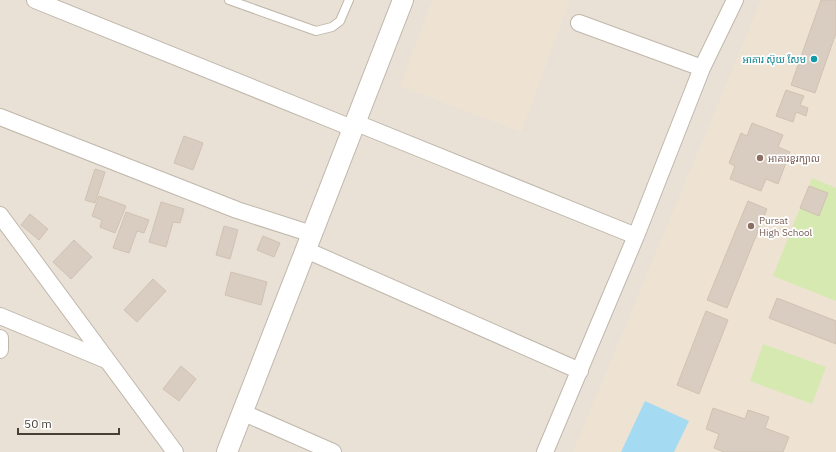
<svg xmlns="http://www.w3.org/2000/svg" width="836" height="452" viewBox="0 0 836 452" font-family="'IBM Plex Sans','Noto Sans Khmer',sans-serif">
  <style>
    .residential { fill: #e9e1d6 }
    .education { fill: #eee3d2 }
    .green { fill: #d5e9b1 }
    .water { fill: #a4daf2 }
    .building { fill: #d9cdc1; stroke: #d1c1b1 }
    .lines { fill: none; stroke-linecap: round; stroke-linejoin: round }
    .service-casing { stroke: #c0b7ab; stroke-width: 10 }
    .minor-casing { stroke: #c0b7ab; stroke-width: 18 }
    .tertiary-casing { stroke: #c0b7ab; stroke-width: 22 }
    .service { stroke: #fff; stroke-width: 8 }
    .minor { stroke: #fff; stroke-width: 16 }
    .tertiary { stroke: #fff; stroke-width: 20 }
    .culture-dot { fill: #0f9aa8; stroke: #fff; stroke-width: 1.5 }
    .education-dot { fill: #8d6e63; stroke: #fff; stroke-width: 1.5 }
    .labels { text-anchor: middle; stroke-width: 3.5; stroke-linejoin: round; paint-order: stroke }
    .culture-label { font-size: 10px; fill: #0d838f; stroke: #fff; text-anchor: end }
    .education-label { font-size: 10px; fill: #785e54; stroke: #fff; text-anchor: start }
  </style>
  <rect width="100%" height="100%" fill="#f4f0e9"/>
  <path class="residential" d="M 0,0 L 836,0 L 836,452 L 0,452 Z"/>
  <path class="education" d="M 432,0 L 570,0 L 521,132 L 400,86 Z
    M 761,0 L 836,0 L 836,452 L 573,452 Z"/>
  <path class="green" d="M 812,178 L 836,188 L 836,301 L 773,276 L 800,208 L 819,215 L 828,194 L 809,186 Z
    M 763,344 L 826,367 L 812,404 L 750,381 Z"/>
  <path class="water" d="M 645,401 L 689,421 L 674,452 L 621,452 Z"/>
  <path class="building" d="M 821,0 L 836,0 L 836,33 L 815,93 L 791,85 Z
    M 786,90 L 804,96 L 800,105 L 808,108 L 806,116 L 796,112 L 793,122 L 776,116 Z
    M 752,123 L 783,135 L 778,147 L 790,152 L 778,184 L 766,179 L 761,191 L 730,179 L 735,166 L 729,163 L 741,133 L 747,136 Z
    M 184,136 L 203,143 L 193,170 L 174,163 Z
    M 95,169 L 105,172 L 95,203 L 85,200 Z
    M 809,186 L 828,193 L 819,216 L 800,208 Z
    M 99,196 L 126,206 L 115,233 L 100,227 L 102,220 L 92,216 Z
    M 748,201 L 767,209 L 727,308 L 707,300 Z
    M 161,202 L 184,209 L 180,223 L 173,222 L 166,247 L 149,242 Z
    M 126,212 L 149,220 L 144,233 L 137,231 L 129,253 L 113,248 Z
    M 30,214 L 48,229 L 39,240 L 21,225 Z
    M 224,226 L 238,230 L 230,259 L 216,255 Z
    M 263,236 L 280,243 L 274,257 L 257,250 Z
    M 74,240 L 92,257 L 71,279 L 53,262 Z
    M 231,272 L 267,282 L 261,305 L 225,295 Z
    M 153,279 L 166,291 L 137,322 L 124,310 Z
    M 777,298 L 836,321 L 836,344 L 769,318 Z
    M 706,311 L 728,320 L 699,394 L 677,385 Z
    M 181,366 L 196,379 L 179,401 L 163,389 Z
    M 713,408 L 745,419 L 748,410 L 769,417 L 765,428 L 789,437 L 783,452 L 724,452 L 714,448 L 719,434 L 706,429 Z"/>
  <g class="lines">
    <g class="service-casing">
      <path id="service" d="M 229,0 L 316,31 L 332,27 L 340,21 L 349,0"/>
    </g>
    <g class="minor-casing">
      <path id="minor" d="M 35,0 L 352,128
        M 579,23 L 702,68
        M 0,117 L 237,210 L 312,234
        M 354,122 L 636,236
        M 0,215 L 175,452
        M 306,250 L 580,371
        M 0,316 L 106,360
        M 0,338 L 0,350
        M 244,413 L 333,452
        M 545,452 L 636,236 L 702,68 L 735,0"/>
    </g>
    <g class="tertiary-casing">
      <path id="tertiary" d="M 227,452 L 403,0"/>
    </g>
    <use href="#service" class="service"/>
    <use href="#minor" class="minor"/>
    <use href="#tertiary" class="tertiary"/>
  </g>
  <circle class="culture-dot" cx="814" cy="59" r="4"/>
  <g class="education-dot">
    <circle cx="760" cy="158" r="4"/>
    <circle cx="751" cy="226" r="4"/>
  </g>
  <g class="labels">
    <g class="culture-label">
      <text x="806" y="63">អាគារ ស៊ុយ សែម</text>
    </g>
    <g class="education-label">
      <text x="768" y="162">អាគារខួរក្បាល</text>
      <text x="759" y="224">Pursat<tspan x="759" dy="12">High School</tspan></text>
    </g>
  </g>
  <path d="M18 428v6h101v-6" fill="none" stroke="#484037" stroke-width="2"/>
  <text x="24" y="428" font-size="12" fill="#484037" stroke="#ffffff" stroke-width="3" paint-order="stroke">50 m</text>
</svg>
